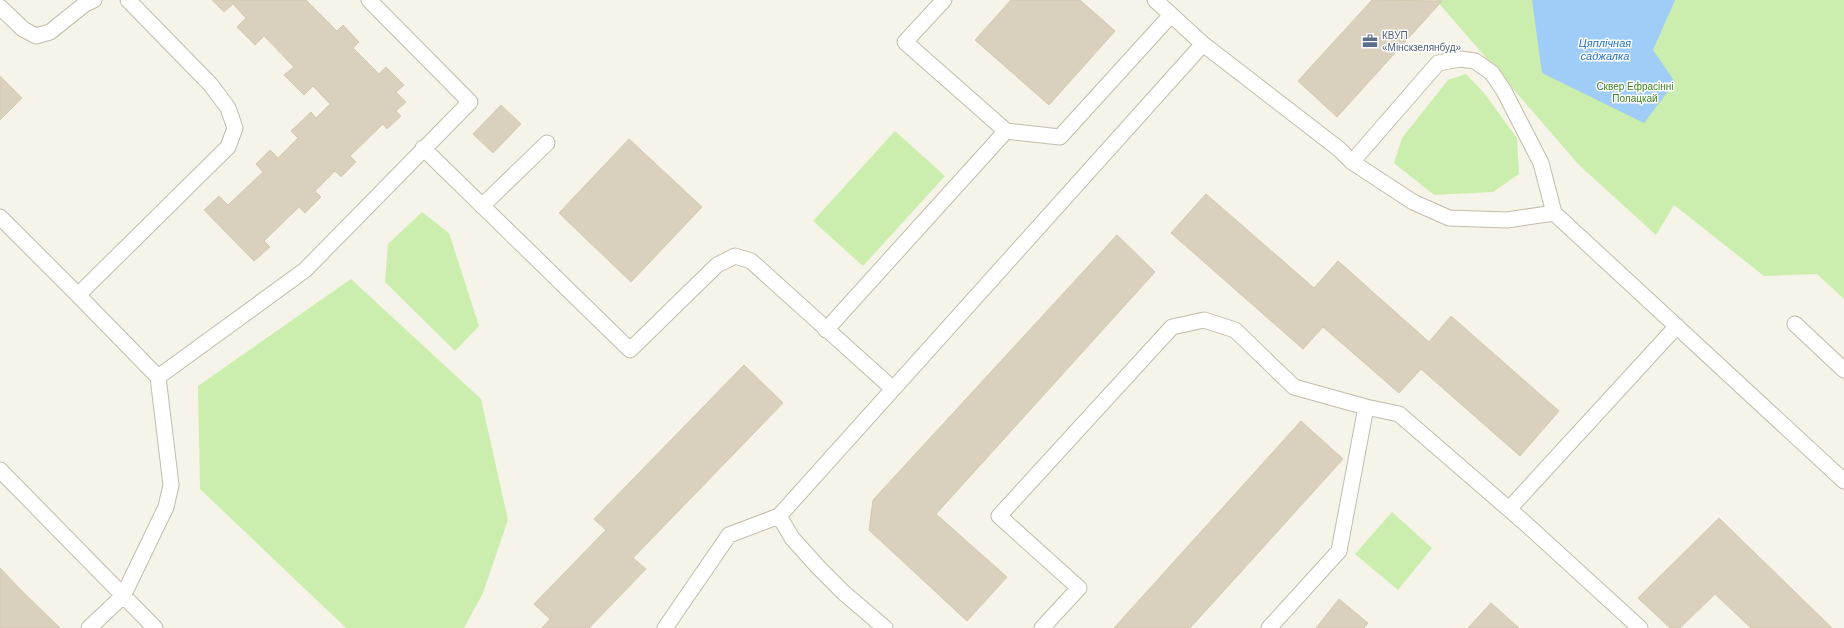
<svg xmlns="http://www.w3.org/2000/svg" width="1844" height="628" viewBox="0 0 1844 628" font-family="Helvetica,sans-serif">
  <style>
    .green { fill: #cbeeae }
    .water { fill: #a0ccf8 }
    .building { fill: #d9d0bd; stroke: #d4c9af }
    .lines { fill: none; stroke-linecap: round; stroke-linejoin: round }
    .service-casing { stroke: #c3bcaa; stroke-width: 17 }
    .service { stroke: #fff; stroke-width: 15 }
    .labels { text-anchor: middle; stroke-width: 3; stroke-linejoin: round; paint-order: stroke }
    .service-label { font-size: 10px; fill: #4e5e75; stroke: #fff; text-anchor: start }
    .park-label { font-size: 10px; fill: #3f8322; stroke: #fff }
    .water-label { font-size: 11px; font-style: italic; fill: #2371c3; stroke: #fff }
  </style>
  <rect width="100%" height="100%" fill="#f6f3e9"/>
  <path class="green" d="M 1436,0 L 1844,0 L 1844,299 L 1817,274 L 1764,276 L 1674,205 L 1656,235 L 1579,165 Z
    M 1466,74 L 1484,93 L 1517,138 L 1519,174 L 1493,192 L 1434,195 L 1394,163 L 1402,138 L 1448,80 Z
    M 895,131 L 945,176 L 863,266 L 813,221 Z
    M 422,212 L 449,233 L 479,326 L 455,351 L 385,282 L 388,244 Z
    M 351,279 L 481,399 L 508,520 L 483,593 L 464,628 L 346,628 L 200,489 L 198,386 Z
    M 1392,512 L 1432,548 L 1398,590 L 1355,554 Z"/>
  <path class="water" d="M 1532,0 L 1675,0 L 1653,50 L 1675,82 L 1644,123 L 1542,73 Z"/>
  <path class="building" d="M 212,0 L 306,0 L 337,31 L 343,25 L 359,42 L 353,48 L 379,74 L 386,67 L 404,85 L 396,92 L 406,102 L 396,111 L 401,116 L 387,129 L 383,124 L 350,156 L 356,162 L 341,177 L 335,171 L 315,191 L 321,197 L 305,213 L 299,207 L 264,241 L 270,247 L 254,261 L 204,210 L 219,196 L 228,205 L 263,172 L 256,164 L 270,150 L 278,158 L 298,138 L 291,131 L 311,112 L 316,118 L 330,104 L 313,86 L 304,95 L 284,75 L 294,67 L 264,36 L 255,45 L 237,27 L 246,18 L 233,4 L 224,12 Z
    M 1011,0 L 1080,0 L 1115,31 L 1049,105 L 975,40 Z
    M 1372,0 L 1442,1 L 1337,117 L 1298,81 Z
    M 0,76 L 22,98 L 0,120 Z
    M 501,105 L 521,124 L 493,153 L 473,134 Z
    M 629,139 L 702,207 L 631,282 L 559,213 Z
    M 1206,194 L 1314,288 L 1338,261 L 1429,342 L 1451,316 L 1559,411 L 1520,456 L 1421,369 L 1399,393 L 1323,327 L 1303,349 L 1171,233 Z
    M 1117,235 L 1155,272 L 936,514 L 1007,577 L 967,621 L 869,530 L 873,500 Z
    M 744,365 L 783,403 L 633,558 L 646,569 L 589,628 L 542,628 L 550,619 L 534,604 L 606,530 L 594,519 Z
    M 1301,421 L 1343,459 L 1249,563 L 1190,628 L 1114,628 Z
    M 1719,518 L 1832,628 L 1751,628 L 1715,594 L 1680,628 L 1670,628 L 1638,598 Z
    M 0,568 L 20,589 L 60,628 L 0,628 Z
    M 1339,599 L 1368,623 L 1364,628 L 1316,628 Z
    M 1491,603 L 1519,628 L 1468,628 Z"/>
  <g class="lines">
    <g class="service-casing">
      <path id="service" d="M 944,0 L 905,42 L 1006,131 L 1060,137 L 1171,15
        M 1155,0 L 1203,44
        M 0,7 L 23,29 L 36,36 L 50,32 L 85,4 L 94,0
        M 423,148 L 630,350 L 717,265 L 735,256 L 751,261 L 892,388
        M 1352,162 L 1438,63 L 1460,59 L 1475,61 L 1492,73 L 1504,91 L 1541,163 L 1554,213
        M 482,206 L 547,143
        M 0,217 L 78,295
        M 1795,324 L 1844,370
        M 826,330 L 1006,131
        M 158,377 L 305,270 L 470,102 L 369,0
        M 0,470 L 155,628
        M 1509,509 L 1677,326
        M 89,628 L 123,596 L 166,507 L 171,485 L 158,377 L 78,295 L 228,147 L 235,128 L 228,108 L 211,85 L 128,0
        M 665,628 L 729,535 L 779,516
        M 885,628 L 844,593 L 818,567 L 792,538 L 779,516 L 1203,44 L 1339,149 L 1352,162 L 1413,202 L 1449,218 L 1507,220 L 1554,213 L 1844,481
        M 1042,628 L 1079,588 L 999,516 L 1172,327 L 1204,320 L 1235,330 L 1294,387 L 1366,407 L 1399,414 L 1525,523 L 1640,628
        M 1269,628 L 1339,551 L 1366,407"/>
    </g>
    <use href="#service" class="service"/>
  </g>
  <defs>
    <g id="office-bare" transform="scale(1.2)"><path d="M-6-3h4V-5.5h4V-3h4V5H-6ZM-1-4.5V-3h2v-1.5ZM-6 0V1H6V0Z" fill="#5c6f8a" stroke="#fff" stroke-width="2.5" paint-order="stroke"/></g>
  </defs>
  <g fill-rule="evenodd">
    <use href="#office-bare" x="1370" y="41"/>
  </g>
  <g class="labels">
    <g class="service-label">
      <text x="1382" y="39">КВУП<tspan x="1382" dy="12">«Мінскзелянбуд»</tspan></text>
    </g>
    <g class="park-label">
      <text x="1635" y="90">Сквер Ефрасінні<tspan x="1635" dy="12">Полацкай</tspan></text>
    </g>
    <g class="water-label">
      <text x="1605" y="47">Цяплічная<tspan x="1605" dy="13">саджалка</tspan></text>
    </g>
  </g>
</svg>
